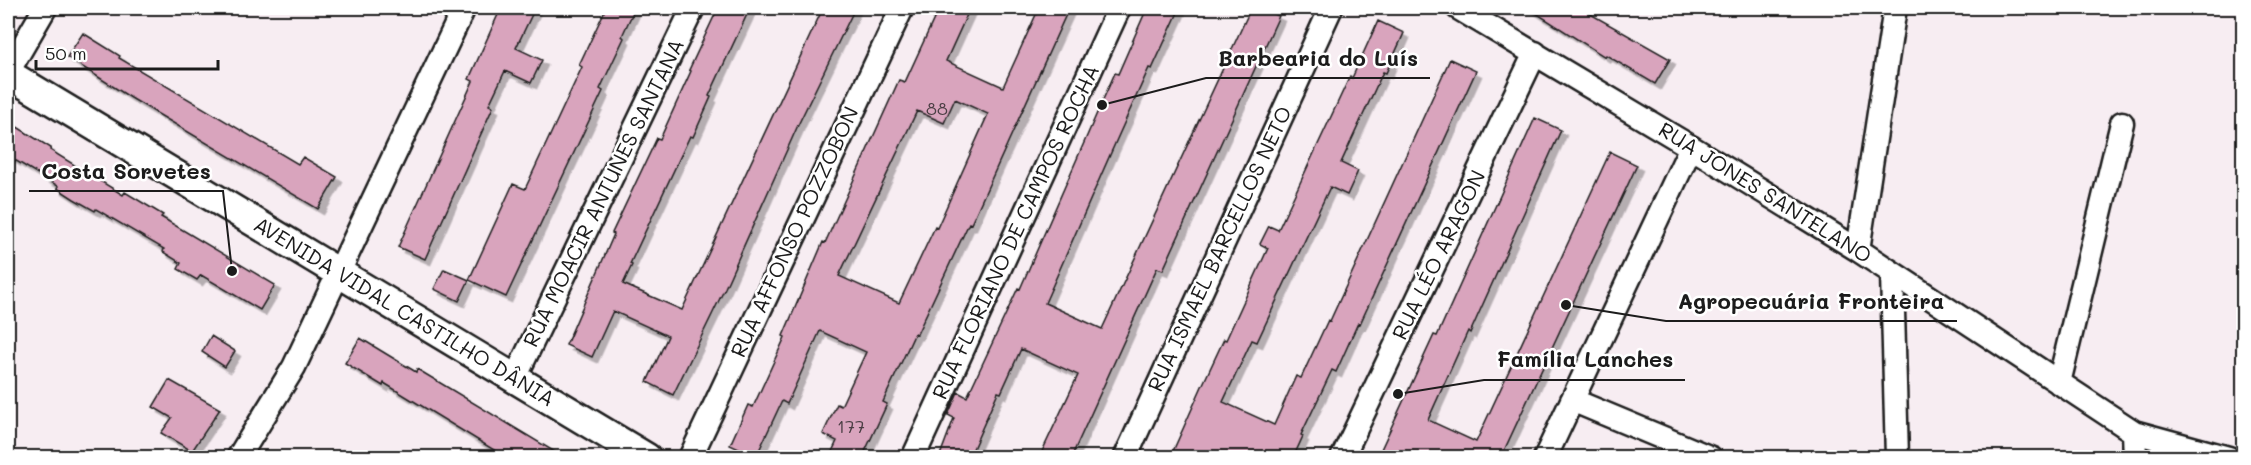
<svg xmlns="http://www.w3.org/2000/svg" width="2251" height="465" viewBox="0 0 2251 465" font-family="Mali,sans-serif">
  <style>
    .building { fill: #d9a4bd; stroke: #1c1c1c; stroke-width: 1.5; fill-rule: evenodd; filter: url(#shadow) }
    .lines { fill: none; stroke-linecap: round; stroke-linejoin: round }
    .minor-casing { stroke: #1c1c1c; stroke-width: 27 }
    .tertiary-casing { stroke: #1c1c1c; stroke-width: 33 }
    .minor { stroke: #fff; stroke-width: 22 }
    .tertiary { stroke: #fff; stroke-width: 28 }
    .labels { text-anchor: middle; stroke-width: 5; stroke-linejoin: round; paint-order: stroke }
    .number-label { font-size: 18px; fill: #4b3e44 }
    .street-label { font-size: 21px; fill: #1c1c1c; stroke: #fff }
    .leader { fill: none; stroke: #1c1c1c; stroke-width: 2 }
    .callout-dot { fill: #1c1c1c; stroke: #fff; stroke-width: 2 }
    .callout-label { font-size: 22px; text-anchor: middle; font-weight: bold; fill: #1c1c1c; stroke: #fff; stroke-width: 5; stroke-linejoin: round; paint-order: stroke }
  </style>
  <defs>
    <filter id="shadow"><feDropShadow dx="5.5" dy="5.5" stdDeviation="0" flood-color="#0004"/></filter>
  </defs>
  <rect width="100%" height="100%" fill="#f7edf2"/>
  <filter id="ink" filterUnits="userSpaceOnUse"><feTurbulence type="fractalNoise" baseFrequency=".0167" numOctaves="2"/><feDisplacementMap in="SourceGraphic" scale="12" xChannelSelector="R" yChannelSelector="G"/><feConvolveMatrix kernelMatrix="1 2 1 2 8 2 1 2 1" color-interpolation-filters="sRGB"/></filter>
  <g filter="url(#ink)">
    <path class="building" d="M 501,8 L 535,8 L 516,48 L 542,60 L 531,83 L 505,71 L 489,105 L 493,107 L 425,259 L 398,247 L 473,81 L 469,79 Z
      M 606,8 L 635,8 L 622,36 L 624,38 L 600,89 L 603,91 L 506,297 L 469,280 L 513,184 L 525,189 L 582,67 L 579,65 Z
      M 718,8 L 750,8 L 709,96 L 711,97 L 693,137 L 690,136 L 630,264 L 632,265 L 623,284 L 682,310 L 823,8 L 855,8 L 799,123 L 725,288 L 673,395 L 647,382 L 668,336 L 613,311 L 592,357 L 566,345 L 614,234 L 612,233 L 657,138 L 660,139 L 691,71 L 689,70 Z
      M 939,8 L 970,8 L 946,61 L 1003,87 L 1039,8 L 1069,8 L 971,224 L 969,223 L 917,334 L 915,333 L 883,402 L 887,404 L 862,458 L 829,458 L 837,441 L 823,434 L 837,404 L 841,406 L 866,352 L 820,331 L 787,404 L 782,401 L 756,457 L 730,445 L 748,405 L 753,407 L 785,337 L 783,336 L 823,242 L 825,243 L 899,80 L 905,82 ZM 955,99 L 988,114 L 937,228 L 935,227 L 899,303 L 839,276 L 917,111 L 944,123 Z
      M 1147,8 L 1180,8 L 1152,69 L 1149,68 L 1117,139 L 1045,303 L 1102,329 L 1251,8 L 1261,8 L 1279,16 L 1163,270 L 1157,268 L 1071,458 L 1039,458 L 1078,375 L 1021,349 L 1001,393 L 998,392 L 969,458 L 939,458 L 954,418 L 948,415 L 958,392 L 967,397 L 1018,288 L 1020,289 L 1097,113 L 1115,73 L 1118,74 Z
      M 1528,8 L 1580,8 L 1670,59 L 1655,84 L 1606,55 L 1605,57 Z
      M 1378,21 L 1404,33 L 1386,73 L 1383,72 L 1341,163 L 1358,171 L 1347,195 L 1330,187 L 1257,342 L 1252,340 L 1223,402 L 1274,425 L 1296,376 L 1301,378 L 1328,320 L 1330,321 L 1450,59 L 1476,71 L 1360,324 L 1358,323 L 1336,372 L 1332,370 L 1301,435 L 1303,436 L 1293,458 L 1170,458 L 1203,384 L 1224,339 L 1226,340 L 1268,248 L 1260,244 L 1269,226 L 1278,230 L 1350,76 L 1352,78 Z
      M 83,33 L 120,56 L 119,58 L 298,164 L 303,157 L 337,177 L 318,209 L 131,98 L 67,57 Z
      M 1535,118 L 1561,130 L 1470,333 L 1468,331 L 1428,420 L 1476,442 L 1610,152 L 1637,165 L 1503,453 L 1512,458 L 1377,458 L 1434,335 L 1437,336 Z
      M 14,125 L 51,148 L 50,150 L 123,195 L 125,192 L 163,215 L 161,217 L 275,285 L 260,310 L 201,275 L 197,280 L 178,269 L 181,263 L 163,252 L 164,249 L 96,209 L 95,211 L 74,199 L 57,188 L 58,186 L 8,156 L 8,136 Z
      M 444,269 L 469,280 L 459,301 L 434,289 Z
      M 211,336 L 235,351 L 225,367 L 202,352 Z
      M 360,338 L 416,372 L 417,369 L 565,458 L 507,458 L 384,383 L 383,386 L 345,363 Z
      M 169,380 L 220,409 L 192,451 L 161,433 L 172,418 L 153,407 Z"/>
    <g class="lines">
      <g class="minor-casing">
        <path id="minor" d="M 1458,8 L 1691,147 L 1858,250 L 2134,432 L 2229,458
          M 8,72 L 45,8
          M 1858,250 L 1895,8
          M 1892,273 L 1897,458
          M 515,378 L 693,8
          M 2059,383 L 2122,123
          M 1572,400 L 1711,458
          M 2134,432 L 2135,458
          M 238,458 L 294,367 L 464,8
          M 690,458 L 902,8
          M 913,458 L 1119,8
          M 1125,458 L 1331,8
          M 1342,458 L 1535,53
          M 1545,458 L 1691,147"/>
      </g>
      <g class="tertiary-casing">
        <path id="tertiary" d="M 8,74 L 647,458"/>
      </g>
      <use href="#minor" class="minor"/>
      <use href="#tertiary" class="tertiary"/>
    </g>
  </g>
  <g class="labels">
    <g class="number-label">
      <text x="937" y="115">88</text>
      <text x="851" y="433">177</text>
    </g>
    <g class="street-label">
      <text transform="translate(604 193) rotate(-64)" y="7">RUA MOACIR ANTUNES SANTANA</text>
      <text transform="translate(1765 193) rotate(32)" y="7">RUA JONES SANTELANO</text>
      <text transform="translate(795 232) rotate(-65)" y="7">RUA AFFONSO POZZOBON</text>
      <text transform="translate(1016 232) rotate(-65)" y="7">RUA FLORIANO DE CAMPOS ROCHA</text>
      <text transform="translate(1220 249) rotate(-65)" y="7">RUA ISMAEL BARCELLOS NETO</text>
      <text transform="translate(1439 255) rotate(-64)" y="7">RUA LÉO ARAGON</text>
      <text transform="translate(404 312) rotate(31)" y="7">AVENIDA VIDAL CASTILHO DÂNIA</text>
    </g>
  </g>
  <path class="leader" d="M1102 105L1206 78H1430M232 271L223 191H29M1566 305L1666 321H1957M1398 394L1484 380H1685"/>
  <g class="callout-dot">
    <circle cx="1102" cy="105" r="6"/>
    <circle cx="232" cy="271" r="6"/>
    <circle cx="1566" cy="305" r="6"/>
    <circle cx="1398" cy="394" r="6"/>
  </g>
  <g class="callout-label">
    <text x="1318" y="66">Barbearia do Luís</text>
    <text x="126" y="179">Costa Sorvetes</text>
    <text x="1811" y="309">Agropecuária Fronteira</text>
    <text x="1585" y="367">Família Lanches</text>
  </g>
  <rect width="2251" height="465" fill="none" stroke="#fff" stroke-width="30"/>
  <rect x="15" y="15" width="2221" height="435" fill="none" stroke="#1c1c1c" stroke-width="2" filter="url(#ink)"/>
  <path d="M36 60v9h182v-9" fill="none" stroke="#1c1c1c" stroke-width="3"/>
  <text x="45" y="60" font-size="18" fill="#1c1c1c" stroke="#ffffff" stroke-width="4.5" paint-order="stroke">50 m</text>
</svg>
